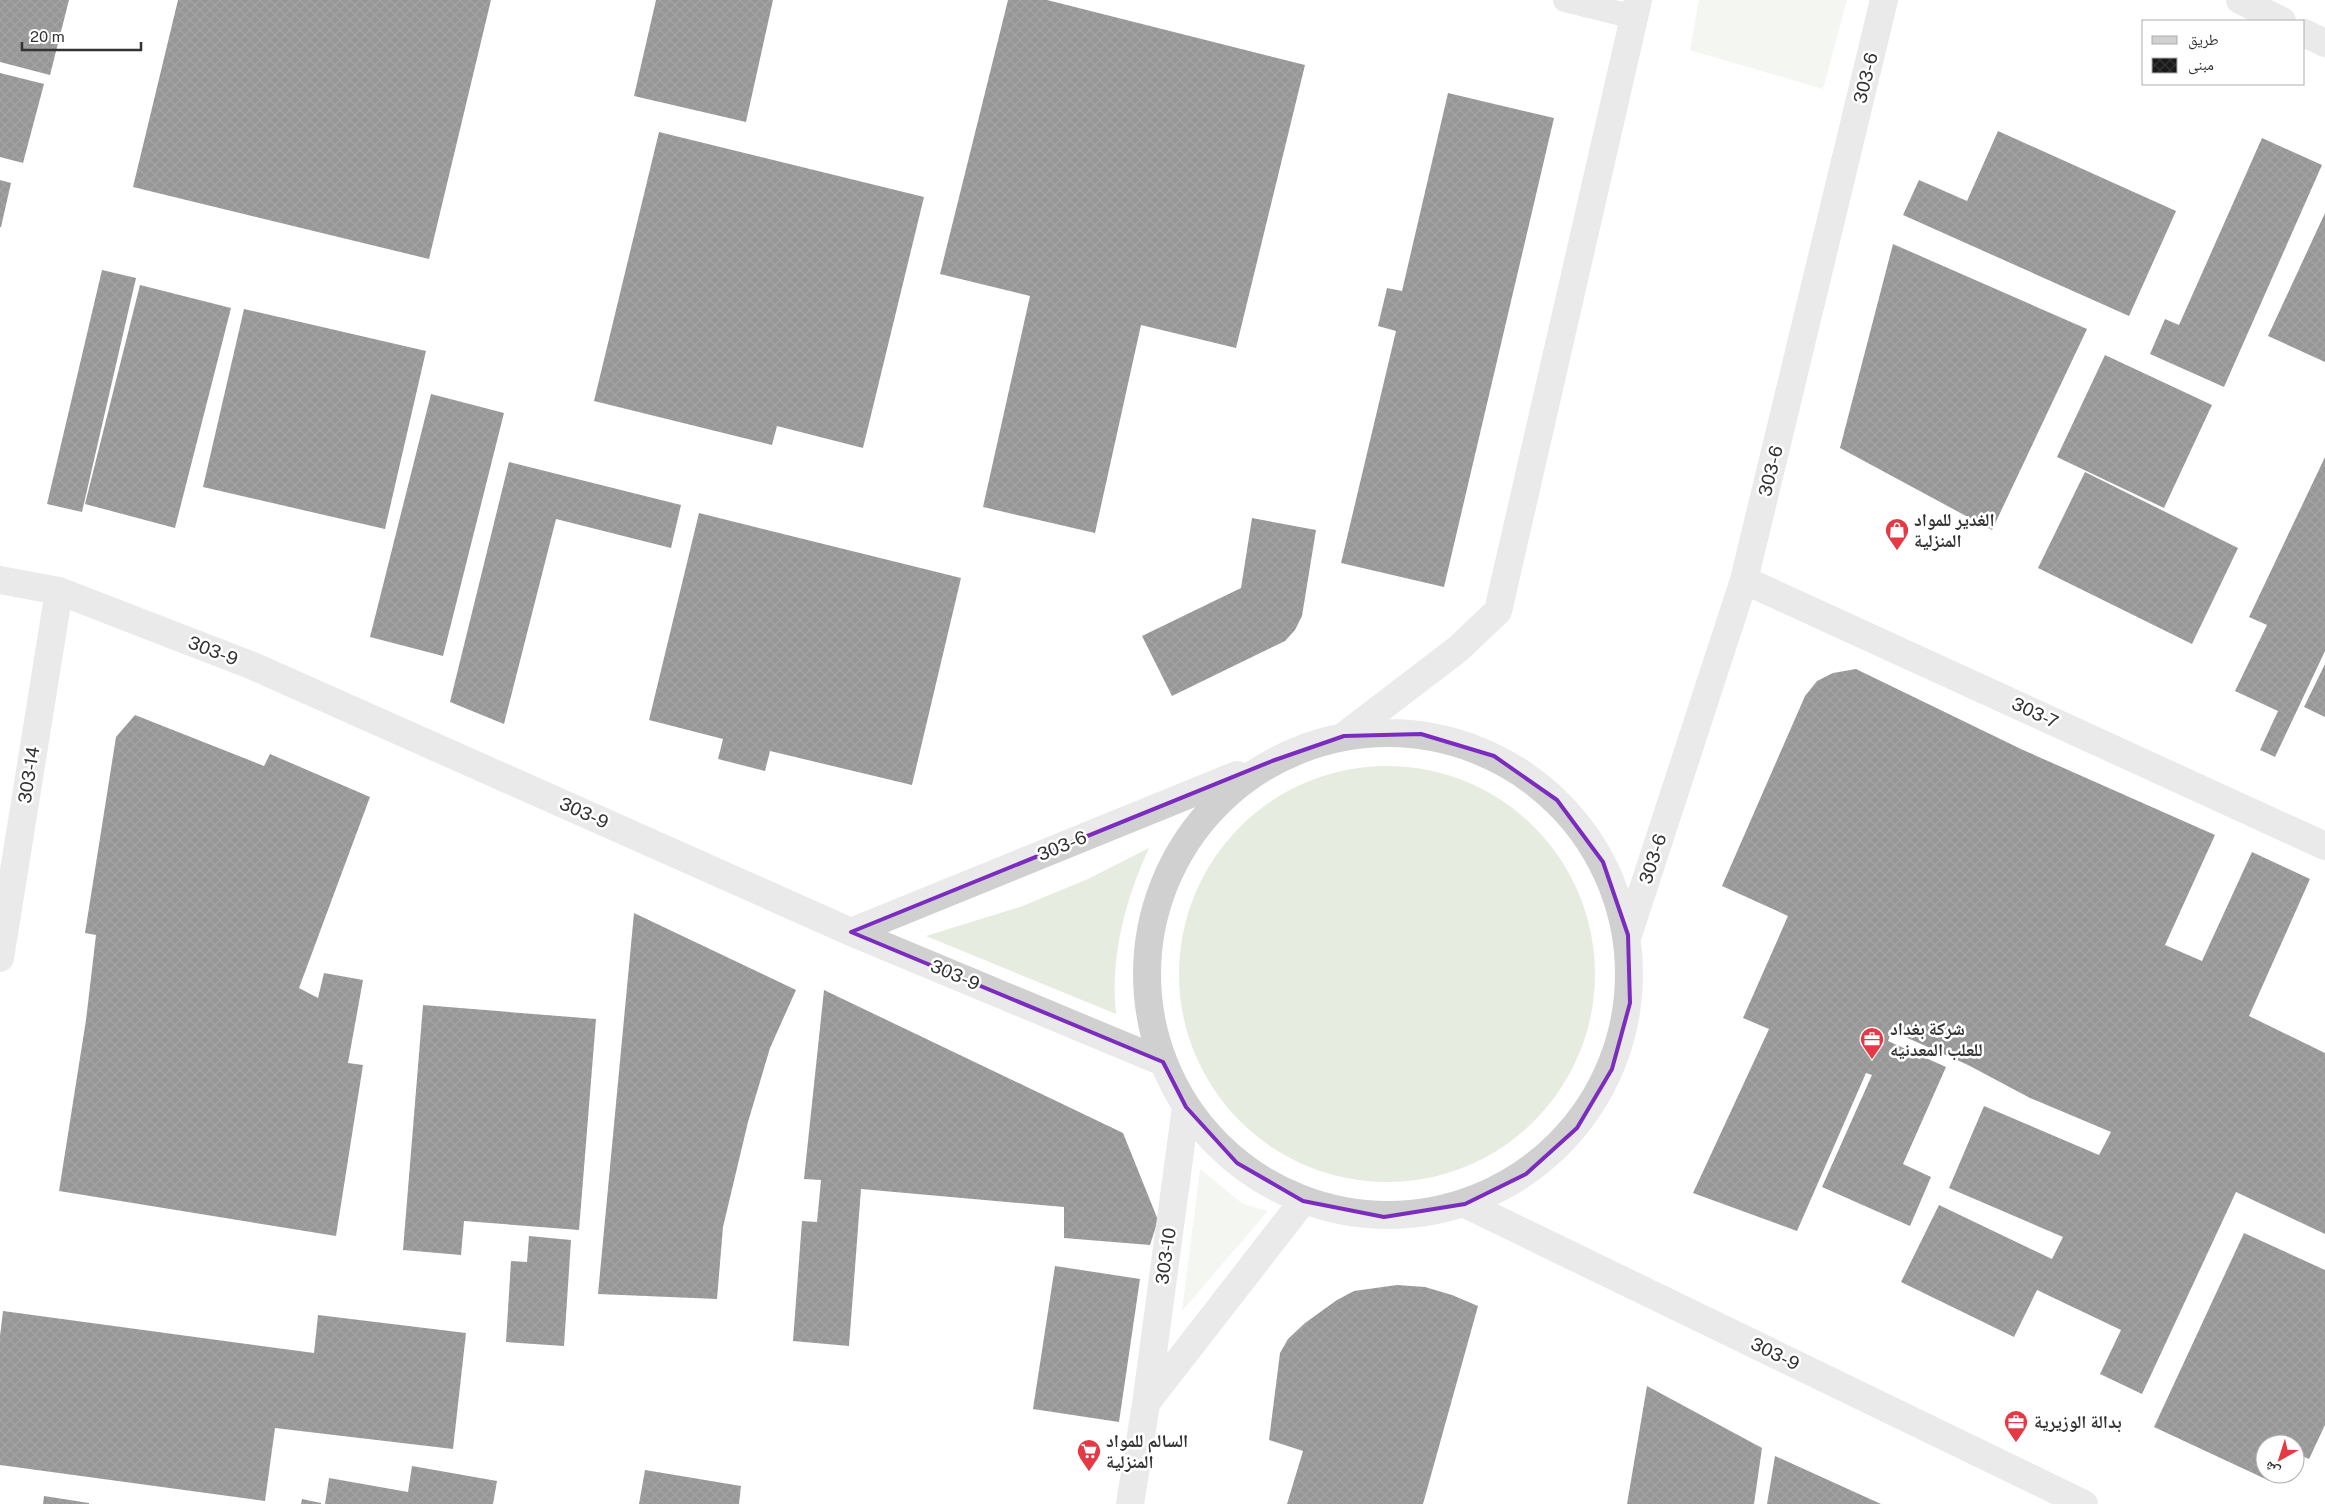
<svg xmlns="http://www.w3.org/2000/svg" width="2325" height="1504" viewBox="0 0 2325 1504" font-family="'Public Sans','Noto Naskh Arabic',sans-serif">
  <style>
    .grass { fill: #e6ecdf }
    .building { fill: url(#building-cross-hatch) }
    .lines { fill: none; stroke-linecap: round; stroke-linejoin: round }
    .lane { stroke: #d0d0d0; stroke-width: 24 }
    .street { stroke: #d0d0d0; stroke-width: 28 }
    .marked { fill: none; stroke: #7b2cbf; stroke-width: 4; stroke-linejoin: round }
    .labels { text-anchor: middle; stroke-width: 5; stroke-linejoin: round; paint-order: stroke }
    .street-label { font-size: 18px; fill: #333; stroke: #fff }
    .poi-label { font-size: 18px; font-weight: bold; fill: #333; stroke: #fff; text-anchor: start }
  </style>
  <defs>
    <pattern id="building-cross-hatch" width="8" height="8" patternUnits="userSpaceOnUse" patternTransform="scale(1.25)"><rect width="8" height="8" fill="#1a1a1a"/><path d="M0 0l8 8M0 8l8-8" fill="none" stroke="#333"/></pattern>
  </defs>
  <rect width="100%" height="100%" fill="#fff"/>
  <path class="grass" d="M 1699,0 L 1847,0 L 1823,89 L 1690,50 Z
    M1179 974a208 208 0 1 1 416 0a208 208 0 1 1-416 0Z
    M 1149,848 C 1125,901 1110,957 1116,1014 L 926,936 L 1020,907 L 1088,879 Z
    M 1200,1169 L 1243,1204 L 1268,1211 L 1182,1311 Z"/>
  <path class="building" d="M 0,0 L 69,0 L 50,75 L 0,62 Z
    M 178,0 L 491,0 L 429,259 L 133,187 Z
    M 656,0 L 773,0 L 746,122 L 634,96 Z
    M 1008,0 L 1047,0 L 1305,65 L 1236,348 L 1141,325 L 1095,533 L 983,507 L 1030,296 L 940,274 Z
    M 0,73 L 44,84 L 23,163 L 0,157 Z
    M 1448,93 L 1554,118 L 1444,587 L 1341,563 L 1396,331 L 1378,326 L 1387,288 L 1402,291 Z
    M 1998,131 L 2176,211 L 2129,316 L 1903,215 L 1919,180 L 1967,201 Z
    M 659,132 L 924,197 L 863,448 L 777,426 L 772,445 L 594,401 Z
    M 2262,138 L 2322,165 L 2224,387 L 2150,354 L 2165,319 L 2179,325 Z
    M 0,180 L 11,183 L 1,227 L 0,227 Z
    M 2325,213 L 2325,362 L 2268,336 Z
    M 1893,244 L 2087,329 L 1992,530 L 1840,448 Z
    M 102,270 L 136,278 L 82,512 L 47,504 Z
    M 140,285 L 231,308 L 175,528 L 85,504 Z
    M 244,309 L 426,351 L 385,529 L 203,487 Z
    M 2105,355 L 2212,405 L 2164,508 L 2057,457 Z
    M 431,394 L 504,413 L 443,656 L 370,637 Z
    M 2325,457 L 2325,651 L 2275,757 L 2260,750 L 2278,711 L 2235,691 L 2267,625 L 2249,617 Z
    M 509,462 L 681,505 L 671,548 L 556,519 L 504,724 L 450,702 Z
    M 2085,472 L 2238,548 L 2192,644 L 2038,568 Z
    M 699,513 L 961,578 L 912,785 L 770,751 L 765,771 L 718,759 L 723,739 L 649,720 Z
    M 1252,518 L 1316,530 L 1302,616 L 1295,630 L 1285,641 L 1172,696 L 1142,636 L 1241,588 Z
    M 2325,664 L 2325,717 L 2304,707 Z
    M 1856,669 L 2023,750 L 2215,835 L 2165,945 L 2202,961 L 2252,852 L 2310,879 L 2249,1016 L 2325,1053 L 2325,1234 L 2236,1192 L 2142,1394 L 2100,1374 L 2121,1330 L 2037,1290 L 2014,1337 L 1901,1282 L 1939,1205 L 2052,1259 L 2063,1237 L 1949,1188 L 1984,1106 L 2099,1155 L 2111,1132 L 2030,1098 L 1968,1065 L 1892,1031 L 1888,1041 L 1946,1067 L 1903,1164 L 1931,1177 L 1910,1226 L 1822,1187 L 1872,1075 L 1866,1073 L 1797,1231 L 1693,1193 L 1769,1029 L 1743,1018 L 1788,916 L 1722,886 L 1805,696 L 1817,681 L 1833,673 Z
    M 135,715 L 264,766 L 270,754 L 370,797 L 299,988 L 318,998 L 324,973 L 363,980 L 348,1063 L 363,1065 L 336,1236 L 59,1191 L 86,1020 L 96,935 L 85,933 L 116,737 Z
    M 634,913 L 796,990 L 770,1048 L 748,1122 L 723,1227 L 717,1299 L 598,1294 Z
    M 824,990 L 1123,1133 L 1158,1220 L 1150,1245 L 1064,1238 L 1064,1207 L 861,1189 L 849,1346 L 793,1341 L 802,1221 L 817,1222 L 821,1180 L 804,1179 Z
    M 423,1005 L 596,1019 L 579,1230 L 464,1221 L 461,1255 L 403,1250 Z
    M 2244,1233 L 2325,1270 L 2325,1425 L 2309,1459 L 2295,1453 L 2295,1444 L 2265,1444 L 2265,1474 L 2275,1474 L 2272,1482 L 2154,1427 Z
    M 529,1236 L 571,1240 L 564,1346 L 506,1342 L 511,1261 L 527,1262 Z
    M 1055,1266 L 1140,1279 L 1119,1422 L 1033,1409 Z
    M 1397,1285 L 1425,1287 L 1452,1295 L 1478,1306 L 1423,1504 L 1287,1504 L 1303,1451 L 1269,1440 L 1280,1353 L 1288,1339 L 1305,1323 L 1337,1300 L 1354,1291 Z
    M 3,1311 L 314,1353 L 318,1315 L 466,1333 L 453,1449 L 275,1428 L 265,1501 L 0,1465 L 0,1336 Z
    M 1647,1386 L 1762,1448 L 1754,1504 L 1627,1504 Z
    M 1775,1456 L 1881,1504 L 1767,1504 Z
    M 412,1466 L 497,1481 L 493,1504 L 325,1504 L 329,1478 L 408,1492 Z
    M 645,1470 L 741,1486 L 739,1504 L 639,1504 Z
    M 44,1496 L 89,1503 L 89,1504 L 43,1504 Z
    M 302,1499 L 321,1503 L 321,1504 L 301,1504 Z"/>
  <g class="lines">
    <path class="lane" d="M 1565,0 L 1634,17"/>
    <path class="street" d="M 2240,0 L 2282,21
      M 2304,33 L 2325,43
      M 0,580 L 59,591 L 253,666 L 851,932 L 1163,1062
      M 1744,580 L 2325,846
      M1147 974a241 241 0 1 1 482 0a241 241 0 1 1-482 0Z
      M 1344,736 L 1458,649 L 1498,611 L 1638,0
      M 851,932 L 1237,775
      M 1628,935 L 1744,580 L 1884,0
      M 0,958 L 59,591
      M 1465,1204 L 2084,1504
      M 1146,1403 L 1303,1201
      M 1130,1504 L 1146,1404 L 1186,1107"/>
  </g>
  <path d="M0 0H2325V1504H0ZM 1421,734 L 1494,756 L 1557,800 L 1603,862 L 1628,935 L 1630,1003 L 1612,1069 L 1577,1128 L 1526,1174 L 1465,1204 L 1384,1217 L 1303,1201 L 1237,1163 L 1186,1107 L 1163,1062 L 851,932 L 1272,761 L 1344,736 Z" fill="#fff" fill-opacity=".55" fill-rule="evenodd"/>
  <path class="marked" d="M 1421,734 L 1494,756 L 1557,800 L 1603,862 L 1628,935 L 1630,1003 L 1612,1069 L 1577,1128 L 1526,1174 L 1465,1204 L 1384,1217 L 1303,1201 L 1237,1163 L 1186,1107 L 1163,1062 L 851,932 L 1272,761 L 1344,736 Z"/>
  <defs>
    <g id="shop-pin" transform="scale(1.25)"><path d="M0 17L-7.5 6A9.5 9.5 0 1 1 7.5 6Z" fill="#e63946" stroke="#fff"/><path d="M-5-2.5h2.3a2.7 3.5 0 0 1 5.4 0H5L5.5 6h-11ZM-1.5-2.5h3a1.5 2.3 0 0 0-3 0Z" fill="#fff"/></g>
    <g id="office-pin" transform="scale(1.25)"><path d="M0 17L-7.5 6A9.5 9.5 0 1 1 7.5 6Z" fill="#e63946" stroke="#fff"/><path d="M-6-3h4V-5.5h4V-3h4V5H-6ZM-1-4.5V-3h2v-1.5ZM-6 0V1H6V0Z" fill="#fff"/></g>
    <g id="supermarket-pin" transform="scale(1.25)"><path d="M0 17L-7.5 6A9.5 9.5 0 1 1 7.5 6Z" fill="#e63946" stroke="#fff"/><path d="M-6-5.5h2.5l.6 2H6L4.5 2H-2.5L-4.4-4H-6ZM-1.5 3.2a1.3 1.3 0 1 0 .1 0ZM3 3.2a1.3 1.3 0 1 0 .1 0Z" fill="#fff"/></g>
  </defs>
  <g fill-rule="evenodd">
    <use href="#shop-pin" x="1897" y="530"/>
    <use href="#office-pin" x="1872" y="1039"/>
    <use href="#office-pin" x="2016" y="1422"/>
    <use href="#supermarket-pin" x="1089" y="1451"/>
  </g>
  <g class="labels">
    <g class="street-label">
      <text transform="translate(1866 78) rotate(-76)" y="6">303-6</text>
      <text transform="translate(1771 471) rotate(-76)" y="6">303-6</text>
      <text transform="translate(213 651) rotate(21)" y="6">303-9</text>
      <text transform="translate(2035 713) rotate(25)" y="6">303-7</text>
      <text transform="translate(29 775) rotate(-81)" y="6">303-14</text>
      <text transform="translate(584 813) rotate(24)" y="6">303-9</text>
      <text transform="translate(1062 846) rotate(-22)" y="6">303-6</text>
      <text transform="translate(1653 859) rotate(-72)" y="6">303-6</text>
      <text transform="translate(955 975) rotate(23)" y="6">303-9</text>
      <text transform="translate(1166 1256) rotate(-82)" y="6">303-10</text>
      <text transform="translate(1775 1354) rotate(26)" y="6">303-9</text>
    </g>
    <g class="poi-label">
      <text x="1914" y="526">الغدير للمواد<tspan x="1914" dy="21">المنزلية</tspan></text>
      <text x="1890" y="1035">شركة بغداد<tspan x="1890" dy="21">للعلب المعدنيه</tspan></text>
      <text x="2034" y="1428">بدالة الوزيرية</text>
      <text x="1106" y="1447">السالم للمواد<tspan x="1106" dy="21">المنزلية</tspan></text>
    </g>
  </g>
  <rect x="2142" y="20" width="162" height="65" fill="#ffffff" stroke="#adadad"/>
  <rect x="2152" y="36" width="25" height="8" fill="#d0d0d0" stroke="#adadad"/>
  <text x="2188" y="45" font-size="15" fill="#333333">طريق</text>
  <rect x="2152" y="58" width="25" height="15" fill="url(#building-cross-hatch)" stroke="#adadad"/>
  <text x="2188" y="70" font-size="15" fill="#333333">مبنى</text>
  <g transform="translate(2280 1459) rotate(219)"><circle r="24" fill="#ffffff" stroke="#adadad"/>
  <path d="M0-4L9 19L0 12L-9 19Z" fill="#e63946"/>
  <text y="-8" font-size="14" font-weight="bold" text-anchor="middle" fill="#333333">ش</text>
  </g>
  <path d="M22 42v8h119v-8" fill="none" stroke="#333333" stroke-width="2.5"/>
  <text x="30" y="42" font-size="15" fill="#333333" stroke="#ffffff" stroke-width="4" paint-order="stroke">20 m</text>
</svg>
